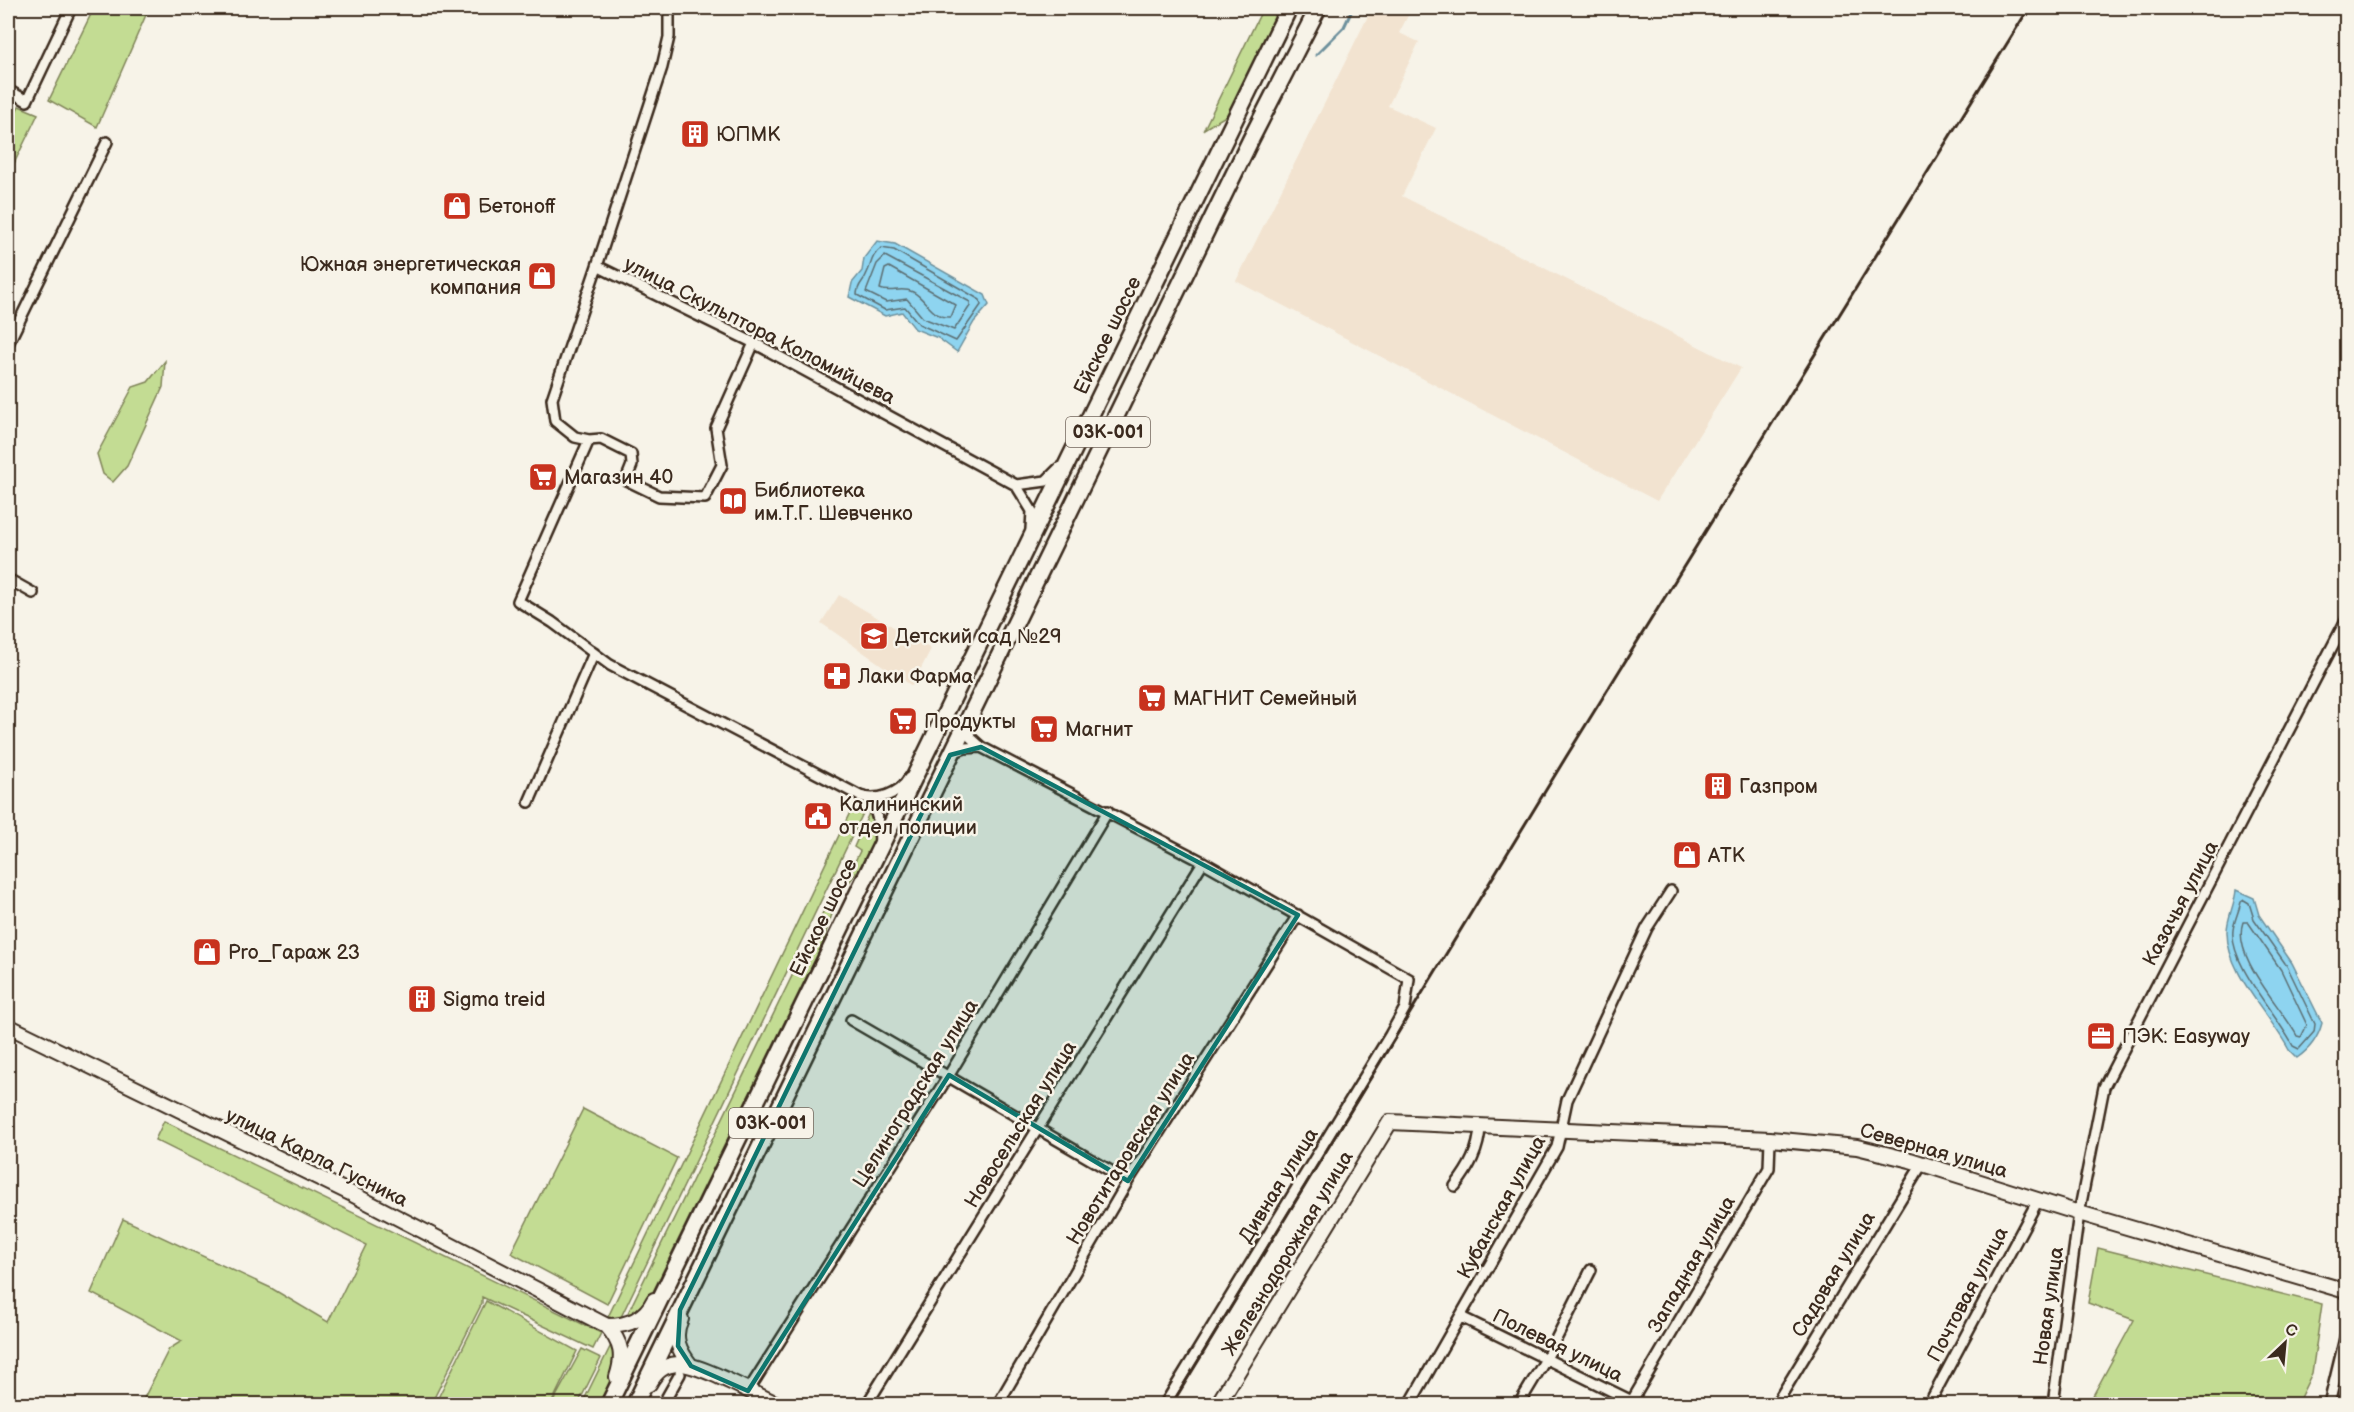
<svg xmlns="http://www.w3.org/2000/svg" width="2354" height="1412" viewBox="0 0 2354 1412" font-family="'Balsamiq Sans',sans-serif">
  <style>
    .built { fill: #f2e3d0 }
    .green { fill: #c3dc93; stroke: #7f8358; stroke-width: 1.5 }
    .water { fill: #8ed4f0; stroke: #6d909c; stroke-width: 1.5 }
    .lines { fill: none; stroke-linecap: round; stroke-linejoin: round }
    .shore { stroke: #5c6e72; stroke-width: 1.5 }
    .stream { stroke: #6d909c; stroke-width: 3 }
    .street-casing { stroke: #3b2a1e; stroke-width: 14 }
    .secondary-casing { stroke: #3b2a1e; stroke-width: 18 }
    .primary-casing { stroke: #3b2a1e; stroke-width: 20 }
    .street { stroke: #f7f3e8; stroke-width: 9 }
    .secondary { stroke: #f7f3e8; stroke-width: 14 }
    .primary { stroke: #f7f3e8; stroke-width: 15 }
    .rail { stroke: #3b2a1e; stroke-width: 3 }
    .marked { fill: #0f766e; fill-opacity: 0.2; stroke: #0f766e; stroke-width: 4.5; stroke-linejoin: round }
    .labels { text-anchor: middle; stroke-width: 5; stroke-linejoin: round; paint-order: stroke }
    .shield { fill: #f7f3e8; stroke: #73665b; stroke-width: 1.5 }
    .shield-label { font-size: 18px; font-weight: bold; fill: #3b2a1e }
    .poi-label { font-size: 20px; fill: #3b2a1e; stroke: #f7f3e8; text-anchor: start }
    .street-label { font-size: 20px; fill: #3b2a1e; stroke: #f7f3e8 }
  </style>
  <rect width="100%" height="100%" fill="#f7f3e8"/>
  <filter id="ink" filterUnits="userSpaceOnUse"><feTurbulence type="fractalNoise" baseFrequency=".0167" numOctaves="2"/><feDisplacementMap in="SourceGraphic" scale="12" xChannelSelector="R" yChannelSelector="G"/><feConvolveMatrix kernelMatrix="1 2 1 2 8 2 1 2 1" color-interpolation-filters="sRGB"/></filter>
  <g filter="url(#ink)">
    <path class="built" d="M 1372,8 L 1412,8 L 1399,33 L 1419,42 L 1388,106 L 1436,128 L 1402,196 L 1741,368 L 1657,501 L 1236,281 Z
      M 839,595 L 931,649 L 912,686 L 821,623 Z"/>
    <path class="green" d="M 94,8 L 149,8 L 97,127 L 49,100 Z
      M 1263,8 L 1280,8 L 1229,114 L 1204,129 Z
      M 19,106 L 38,114 L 8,176 L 8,127 Z
      M 165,361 L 163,387 L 127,466 L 113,482 L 103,474 L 97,454 L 133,387 L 148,382 Z
      M 854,804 L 865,809 L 620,1319 L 608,1317 Z
      M 870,811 C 888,836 861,866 847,885 L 844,884 L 860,851 L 854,847 Z
      M 827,904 L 831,906 L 832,914 L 822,945 L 647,1304 L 644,1309 L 625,1319 Z
      M 583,1109 L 677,1158 L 607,1304 L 511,1253 Z
      M 164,1121 L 601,1333 L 593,1349 L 482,1297 L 482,1303 L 431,1404 L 141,1404 L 169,1349 L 182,1341 L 91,1293 L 123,1219 L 271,1288 L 328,1322 L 366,1245 L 155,1140 Z
      M 2098,1248 L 2322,1304 L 2312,1373 L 2297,1404 L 2089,1403 L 2134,1320 L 2088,1303 Z
      M 486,1301 L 577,1351 L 551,1404 L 435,1404 Z
      M 613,1341 C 623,1363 609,1384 599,1404 L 582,1404 Z
      M 582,1349 L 601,1358 L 578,1404 L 552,1404 Z"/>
    <path class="water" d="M 877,241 L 895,244 L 985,295 L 989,305 L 974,322 L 957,352 L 938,338 L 915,329 L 902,312 L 885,316 L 849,297 L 852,283 L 862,271 L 864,258 Z
      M 2236,890 L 2254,898 L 2259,915 L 2292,963 L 2322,1023 C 2318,1039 2310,1049 2297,1058 L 2289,1050 C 2271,1015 2226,973 2227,931 C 2227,918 2235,904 2236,890 Z"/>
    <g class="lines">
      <path class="shore" d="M 881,248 L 894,250 L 980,300 L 981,305 L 956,341 L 919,324 L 905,307 L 885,310 L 857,295 C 857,284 864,282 867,273 C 872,263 871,256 881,248 Z
        M 885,256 L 970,302 L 970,306 L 954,330 L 923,318 L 907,299 L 886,302 L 866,292 L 877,264 Z
        M 889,267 L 956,305 L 951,317 C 930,318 928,300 913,292 C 901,286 891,294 880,289 L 885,269 Z
        M 2244,900 L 2249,903 L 2254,919 L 2287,966 L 2315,1024 L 2314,1032 L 2299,1049 L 2293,1046 C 2278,1016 2229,964 2233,930 C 2234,921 2239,911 2241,902 Z
        M 2243,922 L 2248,922 L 2281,970 L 2307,1025 L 2301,1037 L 2297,1036 C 2282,1007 2231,957 2243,922 Z"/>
      <path class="stream" d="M 1316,55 L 1344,27 L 1353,8"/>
      <g class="street-casing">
        <path id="street" d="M 669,8 L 669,37 L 662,67 L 597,266 L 754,343 L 1016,485 L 1046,481 L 1059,468
          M 8,90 L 27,101 L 71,8
          M 754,343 L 716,428 L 722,465 L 705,498 L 659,496 L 626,480 L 632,465 L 631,454 L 601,439 L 589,440 L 518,601 L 552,622 L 610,665 L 860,796 C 877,802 900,794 909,778
          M 8,344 L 107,142
          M 589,440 L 575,437 L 555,421 L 552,399 L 597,266
          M 1016,485 L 1032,511 L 1031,529
          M 8,579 L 33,593
          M 966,724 L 971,738 L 981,747 L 1203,862 L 1409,979 L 1405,1008 L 1390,1035 L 1165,1404
          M 952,753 L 965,748 L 981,747
          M 872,800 L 879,823 L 880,844
          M 529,802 L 594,653
          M 851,1020 L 1128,1181
          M 1455,1186 C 1469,1168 1479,1150 1480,1127
          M 1461,1317 L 1638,1404
          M 748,1391 L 949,1075 L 1108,811
          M 663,1404 L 680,1374
          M 867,1404 L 1203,862
          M 998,1404 L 1128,1181 L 1298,915
          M 1410,1404 L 1557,1147 L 1567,1100 L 1647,928 L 1671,891
          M 1519,1404 L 1546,1359 L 1591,1270
          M 1630,1404 L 1769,1168 L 1770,1139
          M 1776,1404 L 1922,1164
          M 1929,1404 L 2038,1200
          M 2053,1404 L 2079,1213 L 2104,1087 L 2346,620
          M 2329,1404 L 2346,1334"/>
      </g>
      <g class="secondary-casing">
        <path id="secondary" d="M 8,1026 L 352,1194 L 607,1326 C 622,1343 624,1356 617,1377
          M 681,1319 C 672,1337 679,1351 691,1366
          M 607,1326 C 628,1326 645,1319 654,1300
          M 649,1384 C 656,1371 664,1365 678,1364 C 699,1363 756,1395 777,1404
          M 1218,1404 L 1390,1122 L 1770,1139 L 1857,1147 L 1910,1160 L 2079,1213 L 2346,1291"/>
      </g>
      <g class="primary-casing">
        <path id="primary" d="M 609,1404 L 1289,8
          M 635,1404 L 1251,139 L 1318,8"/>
      </g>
      <use href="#street" class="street"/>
      <use href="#secondary" class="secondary"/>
      <use href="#primary" class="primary"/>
      <path class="rail" d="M 1172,1404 L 1566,757 L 2029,8"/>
    </g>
  </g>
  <path class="marked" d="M 981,747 L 1298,915 L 1128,1181 L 949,1075 L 748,1391 L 691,1366 L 678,1346 L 680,1310 L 950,755 Z"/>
  <defs>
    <g id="building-square" transform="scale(1.5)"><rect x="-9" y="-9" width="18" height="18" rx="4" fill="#c8321e" stroke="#f7f3e8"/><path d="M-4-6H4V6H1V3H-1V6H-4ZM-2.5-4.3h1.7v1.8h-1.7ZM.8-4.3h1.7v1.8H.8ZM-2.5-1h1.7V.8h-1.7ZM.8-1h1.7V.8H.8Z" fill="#fff"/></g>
    <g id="shop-square" transform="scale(1.5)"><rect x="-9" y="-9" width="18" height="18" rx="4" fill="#c8321e" stroke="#f7f3e8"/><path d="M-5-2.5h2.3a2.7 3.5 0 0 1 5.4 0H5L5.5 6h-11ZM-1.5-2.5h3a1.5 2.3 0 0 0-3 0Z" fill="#fff"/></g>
    <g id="supermarket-square" transform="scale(1.5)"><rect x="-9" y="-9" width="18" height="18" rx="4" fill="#c8321e" stroke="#f7f3e8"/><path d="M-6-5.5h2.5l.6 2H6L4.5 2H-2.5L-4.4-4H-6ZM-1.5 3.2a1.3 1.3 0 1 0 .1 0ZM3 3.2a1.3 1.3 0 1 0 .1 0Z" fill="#fff"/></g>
    <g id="library-square" transform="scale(1.5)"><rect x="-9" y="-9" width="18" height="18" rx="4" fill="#c8321e" stroke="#f7f3e8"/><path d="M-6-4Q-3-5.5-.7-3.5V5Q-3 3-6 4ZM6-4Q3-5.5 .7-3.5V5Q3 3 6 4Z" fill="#fff"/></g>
    <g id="school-square" transform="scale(1.5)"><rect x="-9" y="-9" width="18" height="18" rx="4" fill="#c8321e" stroke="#f7f3e8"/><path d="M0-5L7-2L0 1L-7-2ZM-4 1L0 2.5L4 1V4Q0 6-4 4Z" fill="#fff"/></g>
    <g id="pharmacy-square" transform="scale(1.5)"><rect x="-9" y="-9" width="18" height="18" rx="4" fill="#c8321e" stroke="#f7f3e8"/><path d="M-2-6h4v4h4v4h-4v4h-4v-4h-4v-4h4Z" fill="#fff"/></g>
    <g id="civic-square" transform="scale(1.5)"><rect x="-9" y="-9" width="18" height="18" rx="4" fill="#c8321e" stroke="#f7f3e8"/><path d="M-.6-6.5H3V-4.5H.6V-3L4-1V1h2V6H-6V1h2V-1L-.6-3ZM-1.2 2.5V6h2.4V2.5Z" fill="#fff"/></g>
    <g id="office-square" transform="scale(1.5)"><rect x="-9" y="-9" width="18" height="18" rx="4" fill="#c8321e" stroke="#f7f3e8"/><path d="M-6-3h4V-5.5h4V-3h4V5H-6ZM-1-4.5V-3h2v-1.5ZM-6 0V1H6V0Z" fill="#fff"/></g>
  </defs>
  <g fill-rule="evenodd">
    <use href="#building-square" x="695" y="134"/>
    <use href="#shop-square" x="457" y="206"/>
    <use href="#shop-square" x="542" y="276"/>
    <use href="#supermarket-square" x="543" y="477"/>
    <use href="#library-square" x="733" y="501"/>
    <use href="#school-square" x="874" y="636"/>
    <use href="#pharmacy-square" x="837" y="676"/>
    <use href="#supermarket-square" x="1152" y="698"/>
    <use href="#supermarket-square" x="903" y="721"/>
    <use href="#supermarket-square" x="1044" y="729"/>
    <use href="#building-square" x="1718" y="786"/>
    <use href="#civic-square" x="818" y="816"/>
    <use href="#shop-square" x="1687" y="855"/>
    <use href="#shop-square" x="207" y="952"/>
    <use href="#building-square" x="422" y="999"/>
    <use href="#office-square" x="2101" y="1036"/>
  </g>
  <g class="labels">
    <g class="shield">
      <rect x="1066" y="417" width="84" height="30" rx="4.5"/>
      <rect x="729" y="1108" width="84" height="30" rx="4.5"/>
    </g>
    <g class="shield-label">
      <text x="1108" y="438">03К-001</text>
      <text x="771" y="1129">03К-001</text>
    </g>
    <g class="poi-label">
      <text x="716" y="141">ЮПМК</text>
      <text x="478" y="213">Бетонoff</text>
      <text x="521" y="271" text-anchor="end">Южная энергетическая<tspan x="521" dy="23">компания</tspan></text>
      <text x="564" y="484">Магазин 40</text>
      <text x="754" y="497">Библиотека<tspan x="754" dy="23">им.Т.Г. Шевченко</tspan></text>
      <text x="895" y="643">Детский сад №29</text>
      <text x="858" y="683">Лаки Фарма</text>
      <text x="1173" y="705">МАГНИТ Семейный</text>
      <text x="924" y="728">Продукты</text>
      <text x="1065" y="736">Магнит</text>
      <text x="1739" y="793">Газпром</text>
      <text x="839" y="811">Калининский<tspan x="839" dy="23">отдел полиции</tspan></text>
      <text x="1708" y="862">АТК</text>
      <text x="228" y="959">Pro_Гараж 23</text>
      <text x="443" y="1006">Sigma treid</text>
      <text x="2122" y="1043">ПЭК: Easyway</text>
    </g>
    <g class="street-label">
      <text transform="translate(760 330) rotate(27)" y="7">улица Скульптора Коломийцева</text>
      <text transform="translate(1107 335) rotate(-64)" y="7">Ейское шоссе</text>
      <text transform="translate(2180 903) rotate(-62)" y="7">Казачья улица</text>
      <text transform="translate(823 917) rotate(-64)" y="7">Ейское шоссе</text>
      <text transform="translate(915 1093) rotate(-58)" y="7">Целиноградская улица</text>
      <text transform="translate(1020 1124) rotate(-58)" y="7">Новосельская улица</text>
      <text transform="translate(1130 1148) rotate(-58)" y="7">Новотитаровская улица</text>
      <text transform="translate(1934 1150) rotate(16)" y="7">Северная улица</text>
      <text transform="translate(317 1157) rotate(26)" y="7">улица Карла Гусника</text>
      <text transform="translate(1278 1185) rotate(-58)" y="7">Дивная улица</text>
      <text transform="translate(1501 1207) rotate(-61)" y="7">Кубанская улица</text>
      <text transform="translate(1287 1253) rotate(-59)" y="7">Железнодорожная улица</text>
      <text transform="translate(1691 1264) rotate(-60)" y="7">Западная улица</text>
      <text transform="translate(1833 1274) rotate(-59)" y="7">Садовая улица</text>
      <text transform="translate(1967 1294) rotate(-62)" y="7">Почтовая улица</text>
      <text transform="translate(2048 1306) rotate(-82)" y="7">Новая улица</text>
      <text transform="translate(1558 1345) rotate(26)" y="7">Полевая улица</text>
    </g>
  </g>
  <rect width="2354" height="1412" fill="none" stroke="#f7f3e8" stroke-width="30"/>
  <rect x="15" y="15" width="2324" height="1382" fill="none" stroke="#3b2a1e" stroke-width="2" filter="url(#ink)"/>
  <g transform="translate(2285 1343) rotate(26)" stroke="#f7f3e8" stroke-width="4.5" paint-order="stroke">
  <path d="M0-4.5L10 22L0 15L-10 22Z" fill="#3b2a1e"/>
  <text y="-9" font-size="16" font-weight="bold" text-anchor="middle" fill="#3b2a1e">С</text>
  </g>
</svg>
